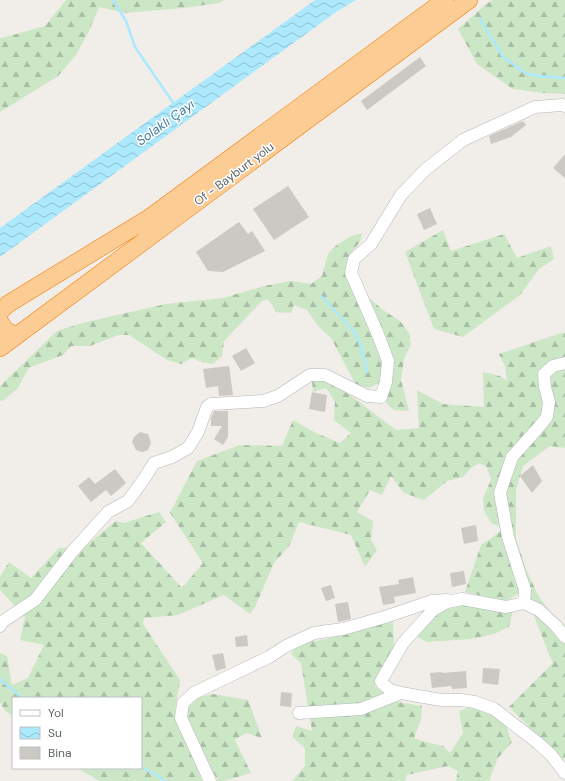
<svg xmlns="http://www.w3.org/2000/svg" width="565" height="781" viewBox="0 0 565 781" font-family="'DM Sans',sans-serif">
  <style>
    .forest { fill: url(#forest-firs) }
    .water { fill: url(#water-waves) }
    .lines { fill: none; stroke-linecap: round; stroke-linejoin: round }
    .stream { stroke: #ace9fd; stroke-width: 2.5 }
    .building { fill: #ccc8c4 }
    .minor-casing { stroke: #b3b7ba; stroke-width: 13 }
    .highway-casing { stroke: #f37b06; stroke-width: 18 }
    .minor { stroke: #fff; stroke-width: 12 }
    .highway { stroke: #fbcd95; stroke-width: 17 }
    .labels { text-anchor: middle; stroke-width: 3; stroke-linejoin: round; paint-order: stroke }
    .street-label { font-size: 12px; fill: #5f6568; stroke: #fff }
    .water-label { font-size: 13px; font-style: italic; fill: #3e7a96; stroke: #fff }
  </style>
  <defs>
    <pattern id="forest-firs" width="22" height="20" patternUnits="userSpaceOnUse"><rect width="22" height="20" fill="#cce7c6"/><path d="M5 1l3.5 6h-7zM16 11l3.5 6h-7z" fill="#a9bfa5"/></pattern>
    <pattern id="water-waves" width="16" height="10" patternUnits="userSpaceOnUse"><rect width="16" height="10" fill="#ace9fd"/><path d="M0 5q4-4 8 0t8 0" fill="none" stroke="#8fc0d1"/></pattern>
  </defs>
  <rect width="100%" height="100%" fill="#f1ede8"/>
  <path class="forest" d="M 66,0 L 224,0 L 219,3 L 183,8 L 125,13 L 99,7 L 89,31 L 76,55 L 58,76 L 0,112 L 0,38 L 2,38 L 45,26 Z
    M 493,0 L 565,0 L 565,94 L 544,93 L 513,89 L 477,64 L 458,29 L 486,4 Z
    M 443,230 L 451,251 L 476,243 L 504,234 L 517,258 L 551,246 L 554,259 L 539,269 L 520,295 L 463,337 L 434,329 L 405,252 Z
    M 362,233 L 360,242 L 354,249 L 346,265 L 346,278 L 383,310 L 400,321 L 409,333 L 411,344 L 404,359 L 401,380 L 409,411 L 394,410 L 387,404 L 379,383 L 369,388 L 356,385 L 331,338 L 318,326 L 307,310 L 294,305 L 291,313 L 275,312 L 272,304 L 267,299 L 261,302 L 224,341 L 222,356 L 213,364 L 202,362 L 192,358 L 181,364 L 167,360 L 129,335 L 119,335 L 90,346 L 71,346 L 63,355 L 47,361 L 33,366 L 28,369 L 18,388 L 4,400 L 0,401 L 0,386 L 57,331 L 82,323 L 166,304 L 223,298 L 264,286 L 291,281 L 311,284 L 322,276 L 328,254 L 334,247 L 351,236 Z
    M 561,333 L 565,333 L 565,448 L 550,446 L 523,466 L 516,490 L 516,539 L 526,569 L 539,597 L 555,618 L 565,625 L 565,760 L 560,757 L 509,707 L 553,663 L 550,657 L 524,590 L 506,601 L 465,592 L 481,545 L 501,531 L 499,526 L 492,524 L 484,511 L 483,498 L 491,480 L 487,467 L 479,463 L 471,468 L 463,477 L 447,481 L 424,500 L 404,493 L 391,476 L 382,495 L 370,490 L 357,512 L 373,521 L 371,540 L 377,550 L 365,567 L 351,535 L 299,522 L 289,546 L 274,563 L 255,607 L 250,614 L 224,595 L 178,615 L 144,618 L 143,624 L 180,680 L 175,711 L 202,781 L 100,781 L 77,768 L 141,768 L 141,698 L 13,698 L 13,716 L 5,711 L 0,702 L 0,653 L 7,656 L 12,685 L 28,678 L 44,645 L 20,640 L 25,617 L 0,590 L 0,577 L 9,562 L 31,578 L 59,548 L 83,548 L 116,521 L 124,523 L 159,512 L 166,522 L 141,543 L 182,588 L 203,563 L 170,513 L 197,461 L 240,445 L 282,446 L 293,420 L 316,433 L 340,443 L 351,433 L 334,420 L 335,402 L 326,388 L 313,392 L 312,381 L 323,377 L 358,401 L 396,430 L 419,428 L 417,390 L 443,404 L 484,407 L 483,372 L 500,376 L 507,381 L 505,366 L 499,354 Z
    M 455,605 L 492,608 L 513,611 L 509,627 L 494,634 L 471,639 L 427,642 L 415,636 L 441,610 Z
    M 393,621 L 394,646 L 390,658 L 378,673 L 375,686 L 383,693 L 398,702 L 422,706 L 421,719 L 414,738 L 425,742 L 443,746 L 450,753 L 463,733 L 459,711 L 473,706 L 488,712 L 506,725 L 512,742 L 498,758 L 489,781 L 457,781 L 456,780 L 458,771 L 448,766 L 407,775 L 405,781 L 292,781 L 305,766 L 305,748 L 292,737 L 296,726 L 312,731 L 301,663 L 291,654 L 298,644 L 326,639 Z
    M 213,694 L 248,700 L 262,738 L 246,733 L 235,740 L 251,773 L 224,781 L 218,781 L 190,727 L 186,716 L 189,704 L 195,698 Z"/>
  <path class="water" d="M 315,0 L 356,0 L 336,12 L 0,257 L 0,228 Z"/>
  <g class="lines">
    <path class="stream" d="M 113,0 L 126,21 L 135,47 L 174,104
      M 480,19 L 503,57 L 525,73 L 538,76 L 565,78
      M 321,296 L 352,329 L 358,339 L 365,361 L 367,372
      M 0,679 L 22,698
      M 141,767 L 155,774 L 165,781"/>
  </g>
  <path class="building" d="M 420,57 L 426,66 L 367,110 L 361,101 Z
    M 523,121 L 526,125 L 511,137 L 491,144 L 489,136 Z
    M 565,154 L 565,178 L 553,168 Z
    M 288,186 L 309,217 L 274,240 L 253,209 Z
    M 430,208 L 437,224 L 424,230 L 417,214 Z
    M 239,222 L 248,234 L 252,231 L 265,251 L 223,272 L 208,271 L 196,252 Z
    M 246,348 L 255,363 L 241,371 L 232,356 Z
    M 229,366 L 233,395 L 219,396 L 218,386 L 206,388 L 203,369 Z
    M 312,392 L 327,395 L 325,412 L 309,409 Z
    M 214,411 L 228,411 L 228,437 L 223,445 L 214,439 L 222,426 L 211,426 L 211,418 Z
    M 140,432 L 148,434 L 151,443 L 148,450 L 142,452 L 136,450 L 132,442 L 134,437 Z
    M 533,465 L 542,481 L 532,493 L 520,476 Z
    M 115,469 L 126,483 L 111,496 L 106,490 L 91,502 L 78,486 L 89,477 L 95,484 Z
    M 476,525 L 478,541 L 464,544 L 461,528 Z
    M 464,571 L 466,584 L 452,587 L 450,573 Z
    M 413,577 L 416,593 L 394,597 L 395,603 L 383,605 L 379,587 L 399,584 L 398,580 Z
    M 331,585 L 335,598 L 326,601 L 321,588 Z
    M 348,602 L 351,619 L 338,622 L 335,604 Z
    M 247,635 L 248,646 L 236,647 L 235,637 Z
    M 223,653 L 226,668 L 216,671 L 212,655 Z
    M 483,668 L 500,669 L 498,685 L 482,683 Z
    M 466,671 L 467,688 L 452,689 L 451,686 L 432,688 L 430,673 L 442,672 L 442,673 Z
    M 281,692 L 292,693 L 291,707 L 280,706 Z"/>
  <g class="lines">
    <g class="minor-casing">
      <path id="minor" d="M 524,603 L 525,590 L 508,537 L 500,493 L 512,457 L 538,428 L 547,417 L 549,402 L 545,387 L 544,374 L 553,366 L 565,363
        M 0,626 L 2,622 L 35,600 L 72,552 L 108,512 L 128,501 L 144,479 L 154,463 L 172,457 L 188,448 L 198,432 L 207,407 L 211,404 L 263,401 L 278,396 L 310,375 L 325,375 L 367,396 L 381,397 L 386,382 L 388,361 L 377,332 L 351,273 L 354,259 L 371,244 L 401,195 L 425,170 L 463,140 L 535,107 L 562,105 L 565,106
        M 565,637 L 556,626 L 539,610 L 524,603 L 506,607 L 462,599 L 447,602 L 433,610 L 403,643 L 381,681 L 383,684 L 390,690 L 401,693 L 441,700 L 461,700 L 475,702 L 494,709 L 538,743 L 551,755 L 565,773
        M 299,713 L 361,709 L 401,693
        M 210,781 L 181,718 L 183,703 L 194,693 L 269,657 L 286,646 L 314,633 L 343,629 L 385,617 L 432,601 L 447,600"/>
    </g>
    <g class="highway-casing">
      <path id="highway" d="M 0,312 L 8,304 L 149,218 L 445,0
        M 0,322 L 5,330 L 16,336
        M 0,348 L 469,0"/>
    </g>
    <use href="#minor" class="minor"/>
    <use href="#highway" class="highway"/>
  </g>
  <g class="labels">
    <g class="street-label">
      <text transform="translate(234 174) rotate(-37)" y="4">Of - Bayburt yolu</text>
    </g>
    <g class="water-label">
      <text transform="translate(165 122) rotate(-36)" y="5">Solaklı Çayı</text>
    </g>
  </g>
  <rect x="12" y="697" width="130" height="72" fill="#ffffff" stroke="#bfc1c3"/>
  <rect x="20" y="710" width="20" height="6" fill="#ffffff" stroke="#bfc1c3"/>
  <text x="48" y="717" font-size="12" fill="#5f6568">Yol</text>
  <rect x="20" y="727" width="20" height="12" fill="url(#water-waves)" stroke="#bfc1c3"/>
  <text x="48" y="737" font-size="12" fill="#5f6568">Su</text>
  <rect x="20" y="747" width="20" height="12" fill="#ccc8c4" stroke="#bfc1c3"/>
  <text x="48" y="757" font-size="12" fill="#5f6568">Bina</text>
</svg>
